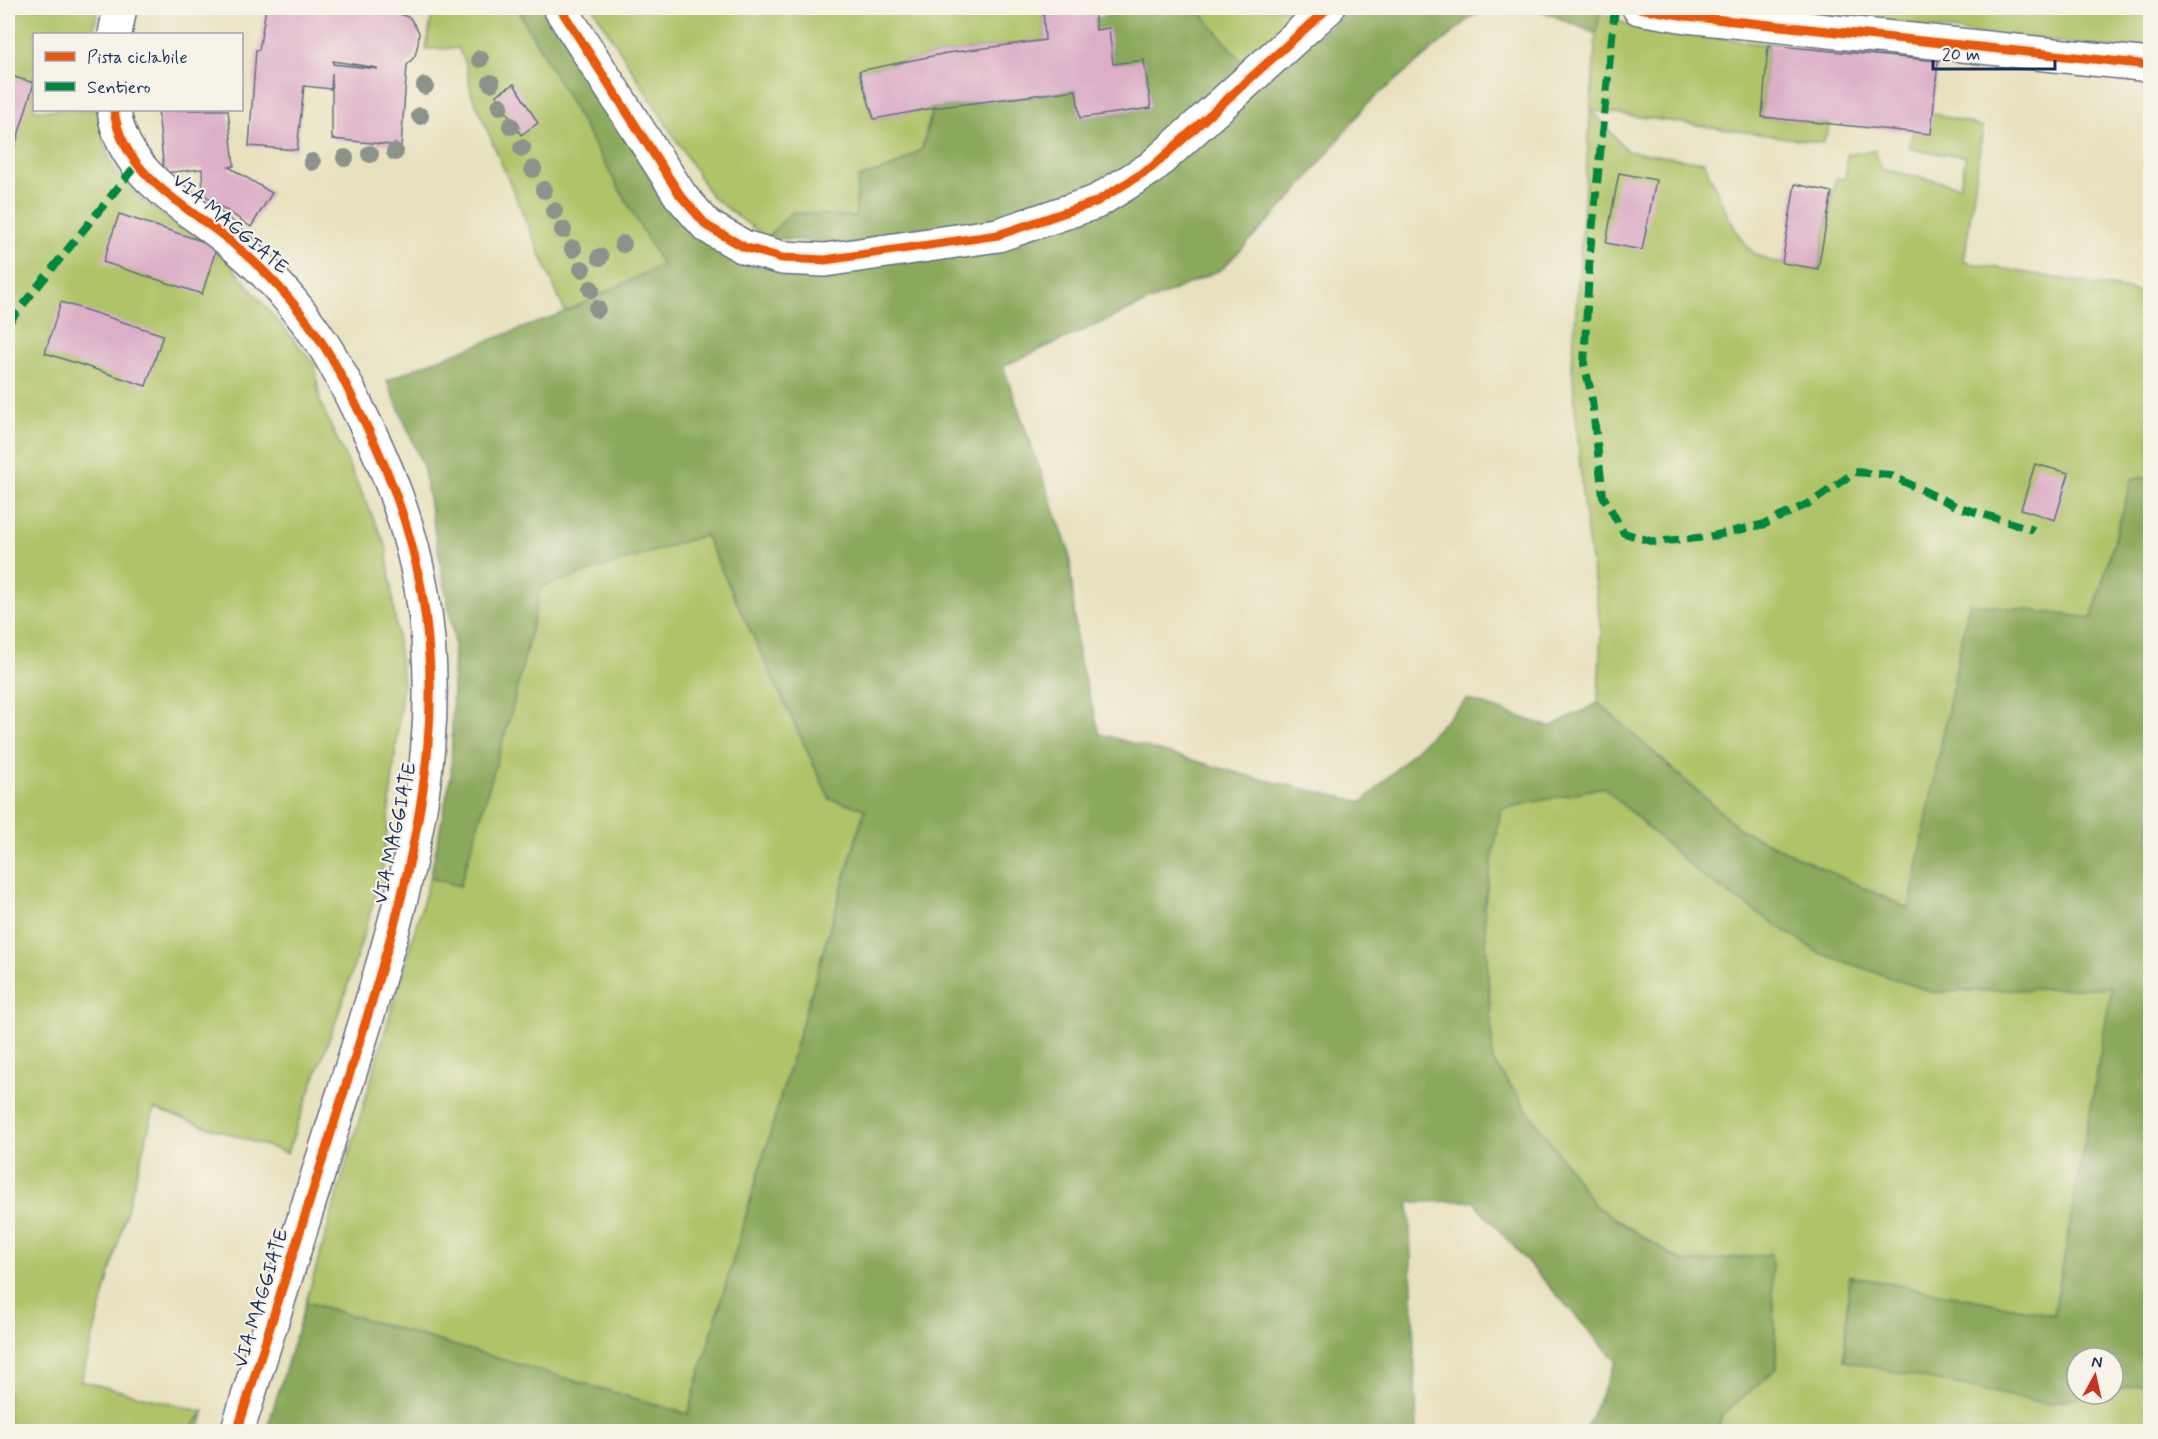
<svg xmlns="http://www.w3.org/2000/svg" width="2158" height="1439" viewBox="0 0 2158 1439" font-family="Mynerve,sans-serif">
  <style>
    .green { fill: #afc367; stroke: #657962; stroke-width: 1.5 }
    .forest { fill: #8ba95c; stroke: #536c5d; stroke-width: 1.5 }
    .building { fill: #dcafc7; fill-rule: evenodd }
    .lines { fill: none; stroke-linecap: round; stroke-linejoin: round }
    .minor-casing { stroke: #636d80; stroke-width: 36 }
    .minor { stroke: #fff; stroke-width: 33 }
    .quiet { stroke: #00873e; stroke-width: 8; stroke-dasharray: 15 8; stroke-linecap: butt }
    .cycleway-casing { stroke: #f7f3e8; stroke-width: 13 }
    .cycleway { stroke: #e8590c; stroke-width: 9 }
    .tree { fill: #8c938a }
    .labels { text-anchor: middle; stroke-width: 4.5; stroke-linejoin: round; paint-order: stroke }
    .street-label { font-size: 20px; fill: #1b2f5e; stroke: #f7f3e8 }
  </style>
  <rect width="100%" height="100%" fill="#f7f3e8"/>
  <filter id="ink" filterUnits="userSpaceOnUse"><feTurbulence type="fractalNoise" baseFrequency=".0167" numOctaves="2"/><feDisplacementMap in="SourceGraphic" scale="12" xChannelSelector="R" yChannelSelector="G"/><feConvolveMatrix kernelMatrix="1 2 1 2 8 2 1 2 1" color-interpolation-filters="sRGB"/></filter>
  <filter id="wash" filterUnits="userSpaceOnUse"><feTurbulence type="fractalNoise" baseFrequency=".008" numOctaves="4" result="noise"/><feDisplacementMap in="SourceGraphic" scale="24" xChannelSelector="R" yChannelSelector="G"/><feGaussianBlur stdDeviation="1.35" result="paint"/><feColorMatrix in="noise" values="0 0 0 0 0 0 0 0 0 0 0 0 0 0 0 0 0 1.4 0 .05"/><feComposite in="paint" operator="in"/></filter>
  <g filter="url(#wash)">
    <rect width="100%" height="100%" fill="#e8e1be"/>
    <path class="green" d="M 8,8 L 98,8 L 93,34 L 34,34 L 34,110 L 98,110 L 105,146 L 113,167 L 142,200 L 181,226 L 217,246 L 237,273 L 315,365 L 320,402 L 386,546 L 403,683 L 382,875 L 342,1004 L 287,1153 L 154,1109 L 81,1381 L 204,1412 L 189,1429 L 134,1428 L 131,1432 L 8,1431 Z
      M 433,8 L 529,8 L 520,14 L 663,265 L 565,312 L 471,92 L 466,64 L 458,48 L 426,49 Z
      M 593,8 L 1043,8 L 1045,40 L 947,53 L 859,71 L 874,119 L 933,108 L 922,149 L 895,166 L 858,178 L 855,217 L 792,212 L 767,238 L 712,197 Z
      M 1197,8 L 1298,8 L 1246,67 Z
      M 1749,8 L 2150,8 L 2150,52 Z
      M 1600,12 L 1626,24 L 1768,45 L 1762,117 L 1831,124 L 1823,143 L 1591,110 L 1627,151 L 1704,162 C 1713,182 1737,243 1754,253 C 1771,265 1798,265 1818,269 L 1836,178 L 1845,179 L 1847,155 L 1875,150 L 1881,169 L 1960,186 L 1966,156 L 1924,152 L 1909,148 L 1913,132 L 1933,113 L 1983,127 L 1964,262 L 2150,294 L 2150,477 L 2132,479 L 2092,618 L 1969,603 L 1909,910 L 1741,830 L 1598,703 L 1601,630 L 1583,503 L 1572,366 L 1596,34 Z
      M 705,535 L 830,799 L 865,808 L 688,1414 L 306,1302 L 430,878 L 460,886 L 513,706 L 541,586 Z
      M 1603,787 L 1703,877 L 1932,992 L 2112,987 L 2054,1315 L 1849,1276 L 1844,1360 L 2047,1404 L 2094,1394 L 2113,1394 L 2113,1390 L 2150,1382 L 2150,1431 L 1717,1431 L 1722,1415 L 1777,1368 L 1771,1254 L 1684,1263 L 1595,1206 L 1493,1061 L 1484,907 L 1501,809 Z"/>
    <path class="forest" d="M 529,8 L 551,8 L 727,253 L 751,266 L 827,272 L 1098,209 L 1353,8 L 1498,8 L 1473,16 L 1367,104 L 1295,194 L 1222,269 L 1003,366 L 1069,551 L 1078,655 L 1100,734 L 1252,777 L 1363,802 L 1467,699 L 1550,727 L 1598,703 L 1741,830 L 1909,909 L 1969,603 L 2092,618 L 2132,479 L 2150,477 L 2150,1382 L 2113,1390 L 2113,1358 L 2077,1358 L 2077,1394 L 2094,1394 L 2047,1404 L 1844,1361 L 1849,1276 L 2054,1315 L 2112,987 L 1932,992 L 1819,953 L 1703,877 L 1603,787 L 1501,809 L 1484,907 L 1493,1061 L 1595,1206 L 1684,1263 L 1771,1254 L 1777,1368 L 1722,1415 L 1717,1431 L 1585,1431 L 1616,1361 L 1473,1201 L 1409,1202 L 1417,1431 L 266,1432 L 306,1302 L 688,1414 L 865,809 L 830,799 L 705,535 L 541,587 L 513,706 L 460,886 L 430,878 L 451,775 L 454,638 L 423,466 L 387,381 L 418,367 L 565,312 L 662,265 L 520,13 Z
      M 1148,8 L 1197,8 L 1246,67 L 1148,158 L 1096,191 L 995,227 L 866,246 L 767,238 L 792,212 L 855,217 L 858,178 L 895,166 L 922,149 L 933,108 L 1076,90 L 1080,118 L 1151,108 L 1144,61 L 1113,64 L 1109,29 L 1096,30 L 1095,18 Z
      M 1535,8 L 1590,8 L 1600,12 L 1596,34 Z
      M 204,1412 L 200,1431 L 131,1431 L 134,1428 L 189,1429 Z"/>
    <g id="blocks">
      <path class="building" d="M 266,8 L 386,8 L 410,18 L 419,32 L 418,44 L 415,56 L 407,65 L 401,146 L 332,139 L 332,73 L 331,89 L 304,86 L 297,150 L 249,146 L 256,50 L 259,50 ZM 333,61 L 377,68 L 377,69 L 333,64 Z
        M 1043,8 L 1094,8 L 1096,30 L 1109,28 L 1113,64 L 1144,60 L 1151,108 L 1080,118 L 1076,90 L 933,108 L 874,119 L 859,71 L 947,53 L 1045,40 Z
        M 1999,8 L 2043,8 L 2042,15 Z
        M 2121,8 L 2150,8 L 2150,14 L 2121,9 Z
        M 1768,45 L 1938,61 L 1931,134 L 1762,117 Z
        M 8,75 L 34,83 L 8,169 Z
        M 514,84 L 538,123 L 521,135 L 496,95 Z
        M 158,110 L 228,110 L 234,166 L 229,167 L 272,193 L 251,227 L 203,194 L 202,169 L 164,173 Z
        M 1619,173 L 1656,180 L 1642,250 L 1606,243 Z
        M 1795,184 L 1832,192 L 1818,269 L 1782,263 Z
        M 119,214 L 217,246 L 202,294 L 103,262 Z
        M 61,302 L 163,335 L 146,386 L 45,353 Z
        M 2035,464 L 2069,473 L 2055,520 L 2021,509 Z"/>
    </g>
  </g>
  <g filter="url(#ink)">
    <use href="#blocks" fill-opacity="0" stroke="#636d80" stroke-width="1.5"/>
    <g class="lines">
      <g class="minor-casing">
        <path id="minor" d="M 560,8 L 680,195 L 707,226 L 744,247 L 782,258 L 825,260 L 998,235 L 1096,202 L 1151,168 L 1328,8
          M 1639,8 L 1686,16 L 2150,65
          M 115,34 L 120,8
          M 114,110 C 122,177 191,207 237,247 C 271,275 300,309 324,346 C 340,370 352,398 365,423 C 482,657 420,849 347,1082 C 310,1199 274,1315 237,1432"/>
      </g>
      <use href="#minor" class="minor"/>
      <path class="quiet" d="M 1615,8 L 1590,252 L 1584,364 L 1591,392 L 1603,496 L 1624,533 L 1654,542 L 1708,537 L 1765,524 L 1812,502 L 1855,472 L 1890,475 L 1956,506 L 2034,530
        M 8,323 L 137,164"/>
      <g class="cycleway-casing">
        <path id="cycleway" d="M 560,8 L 680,195 L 707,226 L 744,247 L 782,258 L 825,260 L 998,235 L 1096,202 L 1151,168 L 1328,8
          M 1639,8 L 1686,16 L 2150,65
          M 114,110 C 122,177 191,207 237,247 C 271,275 300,309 324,346 C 340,370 352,398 365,423 C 482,657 420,849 347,1082 C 310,1199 274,1315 237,1432"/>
      </g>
      <use href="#cycleway" class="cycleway"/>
    </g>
    <g class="tree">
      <circle cx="480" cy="59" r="9"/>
      <circle cx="491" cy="83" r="9"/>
      <circle cx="425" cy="86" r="9"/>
      <circle cx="500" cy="106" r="9"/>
      <circle cx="420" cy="116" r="9"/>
      <circle cx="511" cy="126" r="9"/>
      <circle cx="522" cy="148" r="9"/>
      <circle cx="395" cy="152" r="9"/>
      <circle cx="370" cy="154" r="9"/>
      <circle cx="345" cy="158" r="9"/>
      <circle cx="312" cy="162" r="9"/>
      <circle cx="533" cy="169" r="9"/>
      <circle cx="544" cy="190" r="9"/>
      <circle cx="554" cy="211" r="9"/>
      <circle cx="563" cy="230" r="9"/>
      <circle cx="623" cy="244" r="9"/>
      <circle cx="573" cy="249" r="9"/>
      <circle cx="600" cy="257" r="9"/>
      <circle cx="582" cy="269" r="9"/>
      <circle cx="591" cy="289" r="9"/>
      <circle cx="597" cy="309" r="9"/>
    </g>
  </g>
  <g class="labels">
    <g class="street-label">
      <text transform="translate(231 223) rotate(40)" y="7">VIA MAGGIATE</text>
      <text transform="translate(394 833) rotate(-78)" y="7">VIA MAGGIATE</text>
      <text transform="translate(260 1298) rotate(-73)" y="7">VIA MAGGIATE</text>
    </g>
  </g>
  <rect width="2158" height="1439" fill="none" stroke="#f7f3e8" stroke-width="30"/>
  <rect x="33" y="33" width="210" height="78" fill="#f7f3e8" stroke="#9fa5b1" stroke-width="1.5"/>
  <rect x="45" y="52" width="30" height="9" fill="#e8590c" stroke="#9fa5b1" stroke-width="1.5"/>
  <text x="87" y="63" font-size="18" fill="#1b2f5e">Pista ciclabile</text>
  <rect x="45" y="82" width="30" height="9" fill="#00873e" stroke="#9fa5b1" stroke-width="1.5"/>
  <text x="87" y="93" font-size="18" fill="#1b2f5e">Sentiero</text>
  <g transform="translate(2095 1376) rotate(8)"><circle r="28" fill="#f7f3e8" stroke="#9fa5b1" stroke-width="1.5"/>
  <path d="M0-4.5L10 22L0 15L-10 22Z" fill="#c8321e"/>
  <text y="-9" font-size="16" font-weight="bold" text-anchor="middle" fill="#1b2f5e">N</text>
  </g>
  <path d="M1933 60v9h122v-9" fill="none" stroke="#1b2f5e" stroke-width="3"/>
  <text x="1942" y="60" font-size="18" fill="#1b2f5e" stroke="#f7f3e8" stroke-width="4.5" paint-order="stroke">20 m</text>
</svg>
